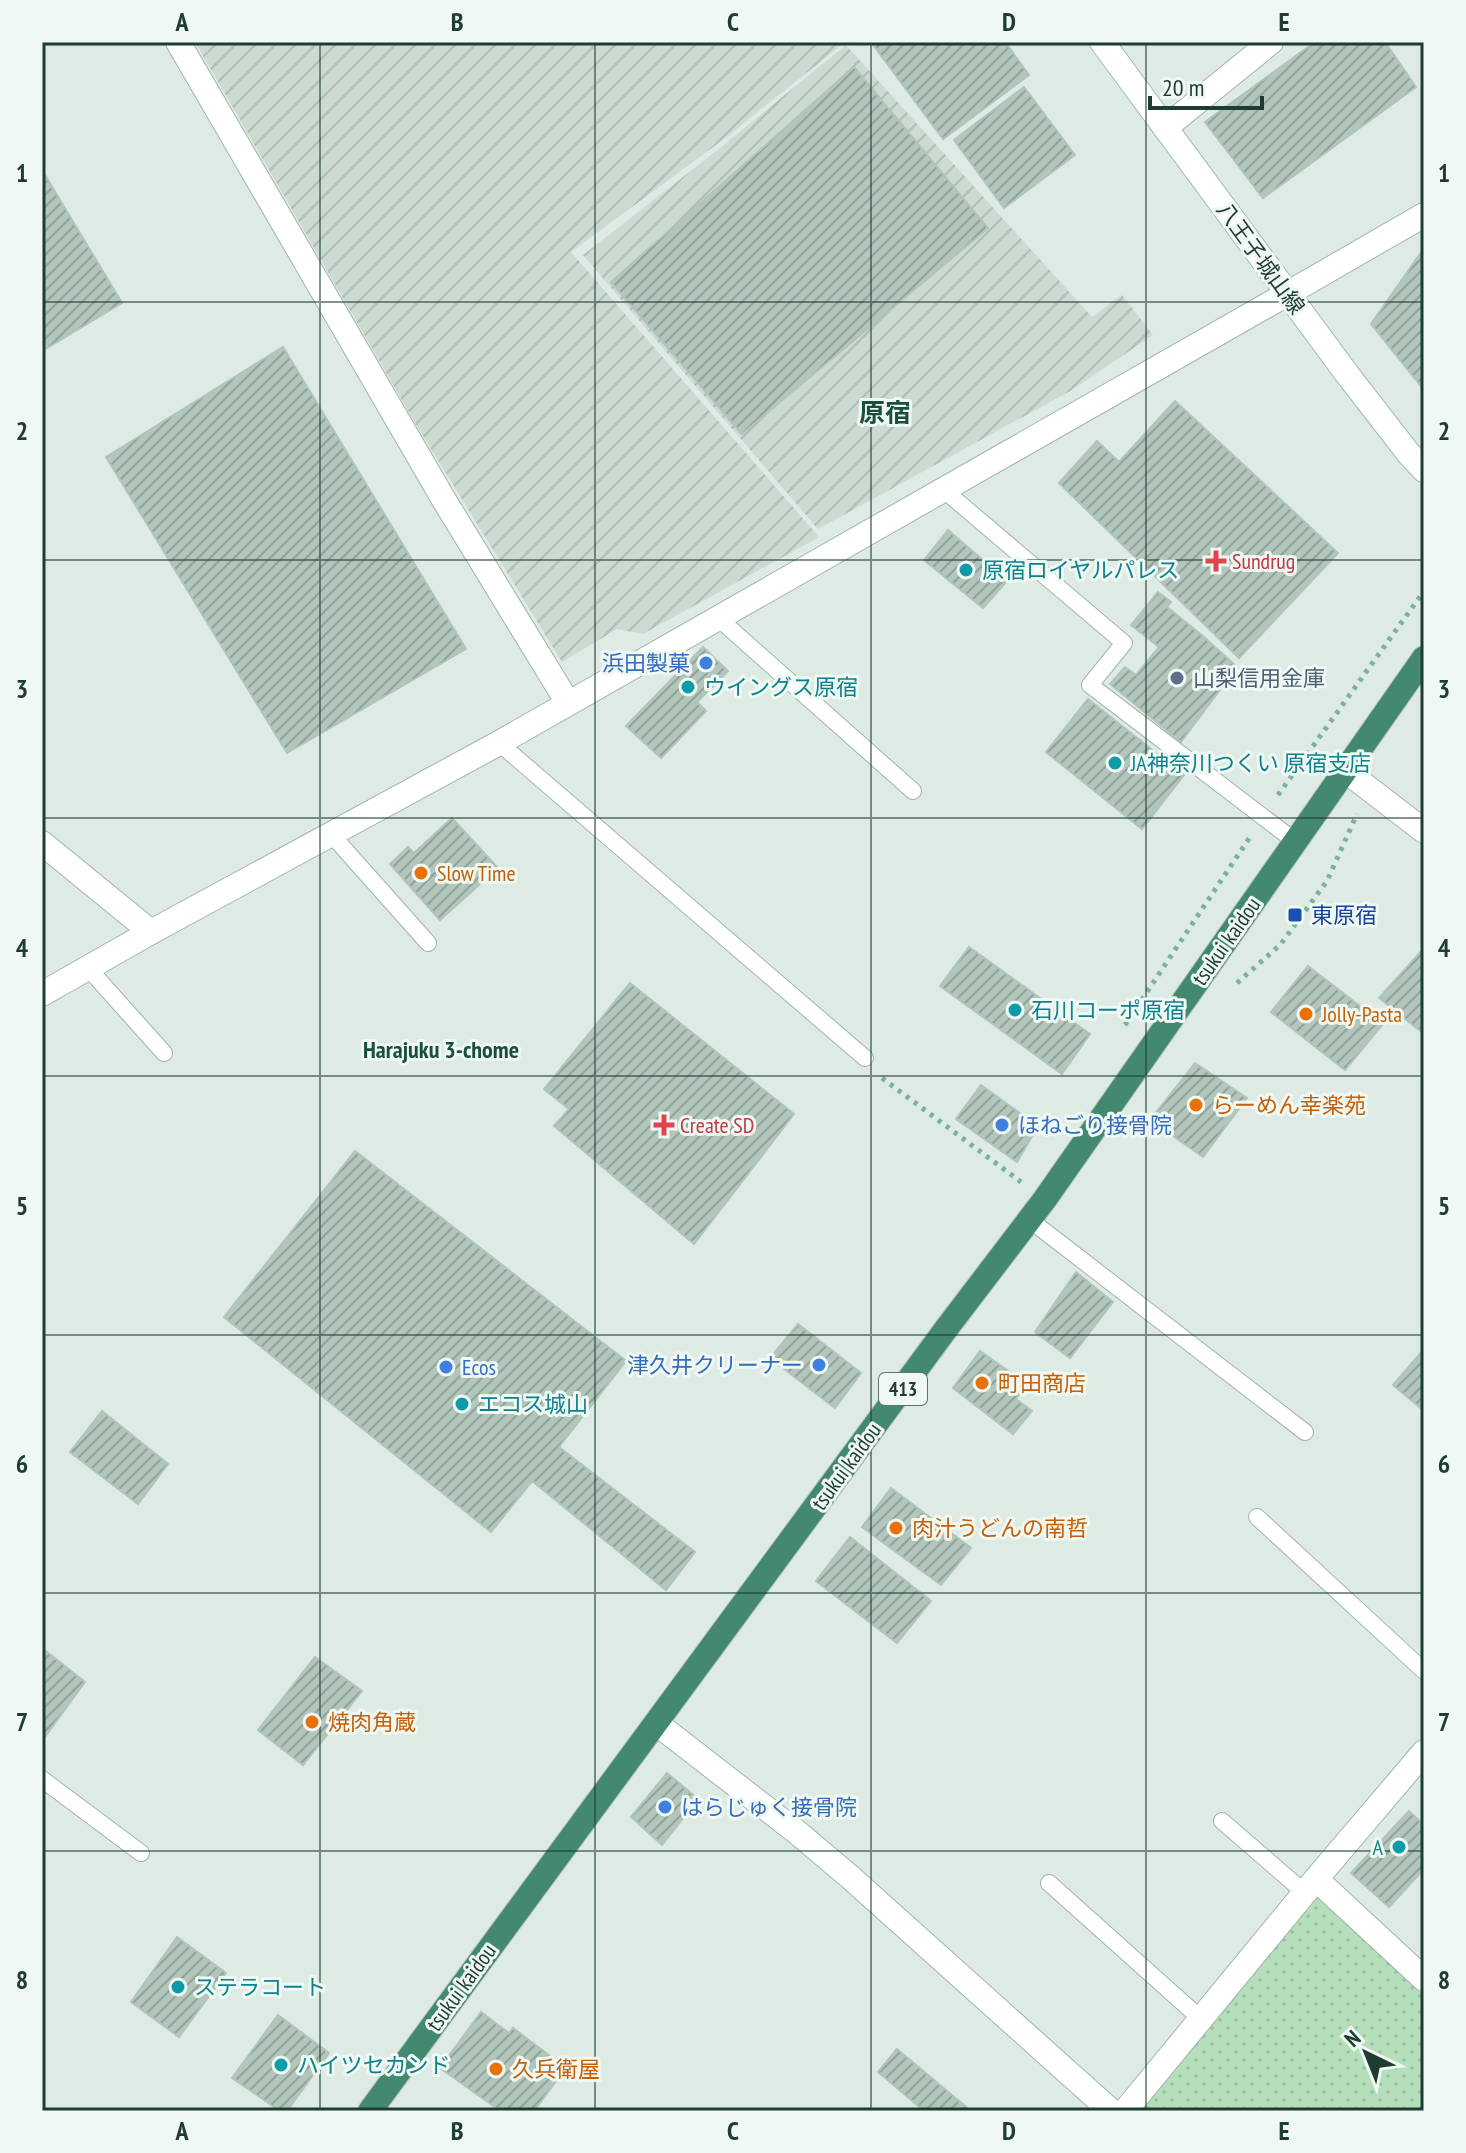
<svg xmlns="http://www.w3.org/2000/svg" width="1466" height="2153" viewBox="0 0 1466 2153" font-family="'PT Sans Narrow','Noto Sans JP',sans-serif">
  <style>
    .industrial { fill: url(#industrial-furrows) }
    .park { fill: url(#park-dots) }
    .building { fill: url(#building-hatch); stroke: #b0c5ba; stroke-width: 2 }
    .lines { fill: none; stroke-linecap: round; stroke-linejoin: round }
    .service-casing { stroke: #a1b3aa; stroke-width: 18 }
    .minor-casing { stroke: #a1b3aa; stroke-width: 26 }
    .tertiary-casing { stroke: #a1b3aa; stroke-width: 26 }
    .secondary-casing { stroke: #9ebbad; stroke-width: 26 }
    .trunk-casing { stroke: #bcc5c1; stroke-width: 26 }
    .path { stroke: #7bb29a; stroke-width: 5; stroke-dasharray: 4 6; stroke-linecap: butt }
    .service { stroke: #fff; stroke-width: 16 }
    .minor { stroke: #fff; stroke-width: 24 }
    .tertiary { stroke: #fff; stroke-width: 24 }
    .secondary { stroke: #fff; stroke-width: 24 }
    .trunk { stroke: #42896f; stroke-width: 24 }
    .grid { fill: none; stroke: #1e3d30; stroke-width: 2; stroke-opacity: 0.55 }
    .health-dot { fill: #e0444e; stroke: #eff8f2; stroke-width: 3 }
    .culture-dot { fill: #0f9aa8; stroke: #eff8f2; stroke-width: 3 }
    .shop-dot { fill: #3f7fe0; stroke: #eff8f2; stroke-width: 3 }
    .service-dot { fill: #5c6f8a; stroke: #eff8f2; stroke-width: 3 }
    .food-dot { fill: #e8710a; stroke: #eff8f2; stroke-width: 3 }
    .transit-dot { fill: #1a4fb4; stroke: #eff8f2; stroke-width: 3 }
    .labels { text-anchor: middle; stroke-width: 6; stroke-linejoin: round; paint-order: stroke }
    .shield { fill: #eff8f2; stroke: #5d756a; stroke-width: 2 }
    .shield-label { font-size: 20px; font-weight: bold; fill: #1e3d30 }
    .street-label { font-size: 22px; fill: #1e3d30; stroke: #eff8f2 }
    .health-label { font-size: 22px; fill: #be3a42; stroke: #eff8f2; text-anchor: start }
    .culture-label { font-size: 22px; fill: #0d838f; stroke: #eff8f2; text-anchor: start }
    .shop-label { font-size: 22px; fill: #366cbe; stroke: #eff8f2; text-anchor: start }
    .service-label { font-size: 22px; fill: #4e5e75; stroke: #eff8f2; text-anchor: start }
    .food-label { font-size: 22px; fill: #c56008; stroke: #eff8f2; text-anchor: start }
    .transit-label { font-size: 22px; fill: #164399; stroke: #eff8f2; text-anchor: start }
    .neighbourhood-label { font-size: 24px; font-weight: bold; fill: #18503b; stroke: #eff8f2 }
    .quarter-label { font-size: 26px; font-weight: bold; fill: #18503b; stroke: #eff8f2 }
    .neatline { fill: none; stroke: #1e3d30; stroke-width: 3 }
    .grid-label { font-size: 26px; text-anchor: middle; font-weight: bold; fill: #1e3d30 }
  </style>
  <defs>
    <pattern id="industrial-furrows" width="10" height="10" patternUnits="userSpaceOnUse" patternTransform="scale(2)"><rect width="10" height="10" fill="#ccdbd2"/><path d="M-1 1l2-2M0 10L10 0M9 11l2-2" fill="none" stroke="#afbdb5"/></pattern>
    <pattern id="park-dots" width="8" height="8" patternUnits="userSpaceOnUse" patternTransform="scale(2)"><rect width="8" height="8" fill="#b4dfba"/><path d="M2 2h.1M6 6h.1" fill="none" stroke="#9ac0a0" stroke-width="1.8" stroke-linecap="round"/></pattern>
    <pattern id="building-hatch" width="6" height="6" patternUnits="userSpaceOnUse" patternTransform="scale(2)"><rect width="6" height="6" fill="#b3c6bc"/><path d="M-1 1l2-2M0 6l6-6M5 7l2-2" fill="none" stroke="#91a299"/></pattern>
  </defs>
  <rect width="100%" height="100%" fill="#deebe4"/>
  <path class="industrial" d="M 195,42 L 845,42 L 728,136 L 571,252 L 819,537 L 643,634 L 617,629 L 562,662 L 417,426 Z
    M 846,45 L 1092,317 L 1122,295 L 1153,335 L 1072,390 L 818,529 L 583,255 L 715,152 Z"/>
  <path class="park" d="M 1316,1879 L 1424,1979 L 1424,2111 L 1125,2111 Z"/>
  <path class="building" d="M 871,42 L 1005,42 L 1029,75 L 943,139 Z
    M 1315,42 L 1385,42 L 1416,87 L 1263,198 L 1205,122 Z
    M 854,67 L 988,228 L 742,434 L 611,282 Z
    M 1024,87 L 1075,155 L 1004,208 L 954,140 Z
    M 42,170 L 122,303 L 42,351 Z
    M 1424,248 L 1424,390 L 1371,324 Z
    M 283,347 L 466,649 L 287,753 L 106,457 Z
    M 1175,401 L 1338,553 L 1239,658 L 1059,483 L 1097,441 L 1119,462 Z
    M 948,530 L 1007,581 L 983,608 L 924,560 Z
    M 1158,592 L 1171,602 L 1167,607 L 1204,637 L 1237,667 L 1181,742 L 1110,684 L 1125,667 L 1136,675 L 1159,647 L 1131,625 Z
    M 703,647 L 728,671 L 697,702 L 706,711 L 661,758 L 626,726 Z
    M 1088,699 L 1184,775 L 1142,829 L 1046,752 Z
    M 452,818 L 498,868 L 440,920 L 390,864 L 408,847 L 414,853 Z
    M 969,947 L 1090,1034 L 1062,1074 L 940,986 Z
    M 1424,948 L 1424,1034 L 1379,998 Z
    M 1308,966 L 1383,1024 L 1345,1070 L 1271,1012 Z
    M 630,983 L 794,1114 L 694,1244 L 554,1126 L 569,1109 L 544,1089 Z
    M 1195,1063 L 1247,1098 L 1203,1157 L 1150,1120 Z
    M 981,1085 L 1038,1126 L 1017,1162 L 956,1119 Z
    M 355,1151 L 626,1361 L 559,1447 L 695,1552 L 666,1590 L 532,1481 L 491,1532 L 224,1317 Z
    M 1076,1272 L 1113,1302 L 1070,1358 L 1035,1332 Z
    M 798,1324 L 861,1373 L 835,1408 L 770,1358 Z
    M 1424,1349 L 1424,1411 L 1393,1385 Z
    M 980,1351 L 1027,1384 L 1016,1399 L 1032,1411 L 1013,1434 L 953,1388 Z
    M 102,1411 L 168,1464 L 138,1504 L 70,1452 Z
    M 891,1488 L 971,1548 L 941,1585 L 862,1527 Z
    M 850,1537 L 931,1601 L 897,1643 L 816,1581 Z
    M 42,1648 L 85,1682 L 42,1741 Z
    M 315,1657 L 362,1691 L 303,1765 L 258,1730 Z
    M 667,1773 L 698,1799 L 662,1845 L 631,1817 Z
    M 1409,1811 L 1424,1825 L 1424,1869 L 1389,1907 L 1351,1873 Z
    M 177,1937 L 226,1973 L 179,2037 L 131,2002 Z
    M 481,2012 L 509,2033 L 513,2028 L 566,2068 L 534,2111 L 499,2110 L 440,2068 Z
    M 278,2015 L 329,2053 L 287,2111 L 280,2111 L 232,2078 Z
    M 897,2049 L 971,2111 L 924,2111 L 878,2072 Z"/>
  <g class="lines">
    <g class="service-casing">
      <path id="service" d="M 944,490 L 1124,643 L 1090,685 L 1296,842
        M 718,618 L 913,791
        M 499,743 L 865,1058
        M 331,834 L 428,943
        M 88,968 L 164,1053
        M 1030,1220 L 1305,1432
        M 1257,1517 L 1424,1671
        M 42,1779 L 141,1853
        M 1222,1821 L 1305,1893
        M 1049,1883 L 1201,2019"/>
    </g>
    <g class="minor-casing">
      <path id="minor" d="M 178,42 L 444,500 L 568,703
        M 1165,128 L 1271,42
        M 1287,294 L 1424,215
        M 1346,771 L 1424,831
        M 42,843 L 151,932
        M 656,1723 L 798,1833 L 850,1877 L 1111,2111
        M 1316,1879 L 1424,1979
        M 1125,2111 L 1316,1879 L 1424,1752"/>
    </g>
    <g class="tertiary-casing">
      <path id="tertiary" d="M 42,994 L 151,932 L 499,743 L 1287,294"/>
    </g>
    <g class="secondary-casing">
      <path id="secondary" d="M 1102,42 L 1347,374 L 1409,454 L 1424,470"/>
    </g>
    <g class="trunk-casing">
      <path id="trunk" d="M 370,2111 L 946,1329 L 1045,1199 L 1424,658"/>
    </g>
    <path class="path" d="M 1278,795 L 1424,591
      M 1237,983 L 1280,945 L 1327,881 L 1357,814
      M 1125,1025 L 1250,837
      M 882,1078 L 1021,1182"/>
    <use href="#service" class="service"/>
    <use href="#minor" class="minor"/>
    <use href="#tertiary" class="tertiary"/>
    <use href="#secondary" class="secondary"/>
    <use href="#trunk" class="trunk"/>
  </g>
  <path class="grid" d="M 320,42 L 320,2111M 595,42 L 595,2111M 871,42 L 871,2111M 1146,42 L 1146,2111M 42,302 L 1424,302M 42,560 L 1424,560M 42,818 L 1424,818M 42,1076 L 1424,1076M 42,1335 L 1424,1335M 42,1593 L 1424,1593M 42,1851 L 1424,1851"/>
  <g class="health-dot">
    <path d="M1212 549h8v8h8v8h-8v8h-8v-8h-8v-8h8z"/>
    <path d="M660 1113h8v8h8v8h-8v8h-8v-8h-8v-8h8z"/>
  </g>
  <g class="culture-dot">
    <circle cx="966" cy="570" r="8"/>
    <circle cx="688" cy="687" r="8"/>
    <circle cx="1115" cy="763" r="8"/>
    <circle cx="1015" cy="1010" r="8"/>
    <circle cx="462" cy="1404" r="8"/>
    <circle cx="1399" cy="1847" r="8"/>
    <circle cx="178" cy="1987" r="8"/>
    <circle cx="281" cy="2065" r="8"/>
  </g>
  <g class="shop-dot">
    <circle cx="706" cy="663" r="8"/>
    <circle cx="1002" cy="1125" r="8"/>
    <circle cx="819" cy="1365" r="8"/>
    <circle cx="446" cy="1367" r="8"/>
    <circle cx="665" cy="1807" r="8"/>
  </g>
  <circle class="service-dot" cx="1177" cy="678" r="8"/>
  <g class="food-dot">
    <circle cx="421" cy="873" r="8"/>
    <circle cx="1306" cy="1014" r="8"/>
    <circle cx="1196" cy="1105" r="8"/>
    <circle cx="982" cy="1383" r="8"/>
    <circle cx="896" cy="1528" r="8"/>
    <circle cx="312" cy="1722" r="8"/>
    <circle cx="496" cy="2069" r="8"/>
  </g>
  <rect class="transit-dot" x="1287" y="907" width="16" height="16" rx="4"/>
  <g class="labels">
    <rect class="shield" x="879" y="1373" width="48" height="32" rx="6"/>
    <g class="shield-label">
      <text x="903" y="1396">413</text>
    </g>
    <g class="street-label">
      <text transform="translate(1261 258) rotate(54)" y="8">八王子城山線</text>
      <text transform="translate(1226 941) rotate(-55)" y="8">tsukui kaidou</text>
      <text transform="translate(846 1466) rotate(-54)" y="8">tsukui kaidou</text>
      <text transform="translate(461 1987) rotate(-54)" y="8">tsukui kaidou</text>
    </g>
    <g class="health-label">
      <text x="1232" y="569">Sundrug</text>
      <text x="680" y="1133">Create SD</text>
    </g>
    <g class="culture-label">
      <text x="982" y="578">原宿ロイヤルパレス</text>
      <text x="704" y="695">ウイングス原宿</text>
      <text x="1131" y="771">JA神奈川つくい 原宿支店</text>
      <text x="1031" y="1018">石川コーポ原宿</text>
      <text x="478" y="1412">エコス城山</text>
      <text x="1383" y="1855" text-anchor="end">A</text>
      <text x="194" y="1995">ステラコート</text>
      <text x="297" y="2073">ハイツセカンド</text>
    </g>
    <g class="shop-label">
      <text x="690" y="671" text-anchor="end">浜田製菓</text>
      <text x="1018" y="1133">ほねごり接骨院</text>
      <text x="803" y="1373" text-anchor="end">津久井クリーナー</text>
      <text x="462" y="1375">Ecos</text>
      <text x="681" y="1815">はらじゅく接骨院</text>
    </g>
    <g class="service-label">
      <text x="1193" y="686">山梨信用金庫</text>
    </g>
    <g class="food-label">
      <text x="437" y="881">Slow Time</text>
      <text x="1322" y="1022">Jolly-Pasta</text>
      <text x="1212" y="1113">らーめん幸楽苑</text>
      <text x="998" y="1391">町田商店</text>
      <text x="912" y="1536">肉汁うどんの南哲</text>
      <text x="328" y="1730">焼肉角蔵</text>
      <text x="512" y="2077">久兵衛屋</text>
    </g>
    <g class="transit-label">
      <text x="1311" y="923">東原宿</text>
    </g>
    <g class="neighbourhood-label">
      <text x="441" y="1058">Harajuku 3-chome</text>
    </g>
    <g class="quarter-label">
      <text x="885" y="422">原宿</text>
    </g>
  </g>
  <rect width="1466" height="2153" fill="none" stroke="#eff8f2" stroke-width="88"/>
  <g transform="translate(1366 2053) rotate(317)" stroke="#eff8f2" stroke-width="6" paint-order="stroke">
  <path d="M0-6L14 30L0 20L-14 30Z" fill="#1e3d30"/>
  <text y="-12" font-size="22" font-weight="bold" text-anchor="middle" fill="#1e3d30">N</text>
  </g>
  <path d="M1150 96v12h112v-12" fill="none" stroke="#1e3d30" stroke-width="4"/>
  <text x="1162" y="96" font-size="24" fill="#1e3d30" stroke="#eff8f2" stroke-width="6" paint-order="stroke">20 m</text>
  <rect x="44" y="44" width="1378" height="2065" class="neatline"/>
  <g class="grid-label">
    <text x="182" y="31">A</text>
    <text x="457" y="31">B</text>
    <text x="733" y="31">C</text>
    <text x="1009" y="31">D</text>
    <text x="1284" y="31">E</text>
    <text x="22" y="182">1</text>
    <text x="1444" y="182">1</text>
    <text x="22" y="440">2</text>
    <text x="1444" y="440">2</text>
    <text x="22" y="698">3</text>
    <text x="1444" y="698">3</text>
    <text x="22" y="957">4</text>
    <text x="1444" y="957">4</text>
    <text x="22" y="1215">5</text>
    <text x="1444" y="1215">5</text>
    <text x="22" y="1473">6</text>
    <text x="1444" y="1473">6</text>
    <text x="22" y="1731">7</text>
    <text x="1444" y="1731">7</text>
    <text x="22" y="1989">8</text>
    <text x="1444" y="1989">8</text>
    <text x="182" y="2140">A</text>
    <text x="457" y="2140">B</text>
    <text x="733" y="2140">C</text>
    <text x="1009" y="2140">D</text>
    <text x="1284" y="2140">E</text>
  </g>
</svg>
